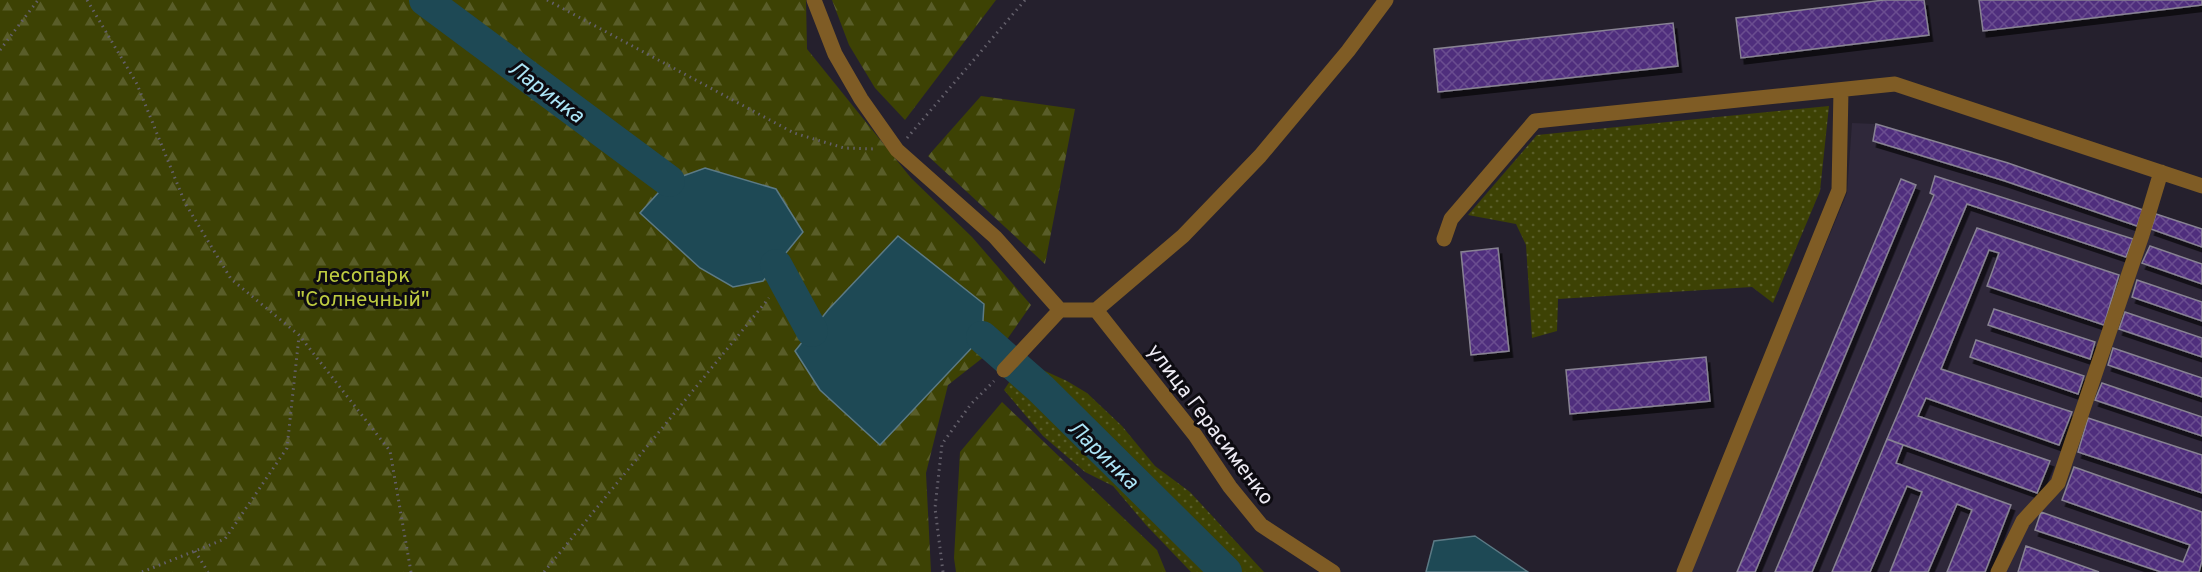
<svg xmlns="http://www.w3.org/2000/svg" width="2202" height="572" viewBox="0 0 2202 572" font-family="Overpass,sans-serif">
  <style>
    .built { fill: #2f283a }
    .grass { fill: url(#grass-dots) }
    .forest { fill: url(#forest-firs); fill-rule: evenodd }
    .water { fill: #1e4955; stroke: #5c7a85; stroke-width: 1.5 }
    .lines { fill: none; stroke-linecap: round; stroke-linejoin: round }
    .river { stroke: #1e4955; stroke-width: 32 }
    .building { fill: url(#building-cross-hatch); stroke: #888393; stroke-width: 1.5; filter: url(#shadow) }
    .path { stroke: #64606b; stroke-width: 3; stroke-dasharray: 1.5 4.5; stroke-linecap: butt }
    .minor { stroke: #7f5c25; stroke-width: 15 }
    .labels { text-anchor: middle; stroke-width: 6; stroke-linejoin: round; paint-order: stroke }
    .park-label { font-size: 21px; fill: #becb40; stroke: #0d0b11 }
    .street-label { font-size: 21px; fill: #eeebf4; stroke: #0d0b11 }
    .water-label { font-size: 22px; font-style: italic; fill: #ace5f7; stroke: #0d0b11 }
  </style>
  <defs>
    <pattern id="grass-dots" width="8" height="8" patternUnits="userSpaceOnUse" patternTransform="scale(1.5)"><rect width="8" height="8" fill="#3d4204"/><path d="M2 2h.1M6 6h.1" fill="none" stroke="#595d29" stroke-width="1.8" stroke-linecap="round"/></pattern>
    <pattern id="forest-firs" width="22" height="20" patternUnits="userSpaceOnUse" patternTransform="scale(1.5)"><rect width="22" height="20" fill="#3d4204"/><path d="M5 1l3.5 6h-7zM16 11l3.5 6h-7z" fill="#595d29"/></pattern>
    <pattern id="building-cross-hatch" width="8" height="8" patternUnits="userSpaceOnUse" patternTransform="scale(1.5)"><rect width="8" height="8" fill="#502f7d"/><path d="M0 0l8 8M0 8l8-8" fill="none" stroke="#6a4d90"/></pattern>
    <filter id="shadow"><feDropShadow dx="3.5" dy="6" stdDeviation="0" flood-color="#0009"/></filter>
  </defs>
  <rect width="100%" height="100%" fill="#25202d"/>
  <path class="built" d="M 1852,123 L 1876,124 L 2008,163 L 2202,229 L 2202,561 L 2199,572 L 1690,572 L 1847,193 Z"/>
  <path class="grass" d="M 1829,106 L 1820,191 L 1773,303 L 1752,287 L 1558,299 L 1557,331 L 1532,338 L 1526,245 L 1516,224 L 1468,215 L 1537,135 Z
    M 1034,366 L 1067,381 L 1087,393 L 1122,426 L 1155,466 L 1190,492 L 1264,572 L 1191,572 L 1146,525 L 1113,486 L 1085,472 L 1043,436 L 1004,390 L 1012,378 L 1023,367 Z"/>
  <path class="forest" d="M 0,0 L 806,0 L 807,49 L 911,178 L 972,237 L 1031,305 L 1008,338 L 948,385 L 926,473 L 931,572 L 0,572 ZM 705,168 L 803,232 L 763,280 L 640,213 L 669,181 ZM 898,237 L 983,304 L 796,350 L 828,310 Z
    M 832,0 L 996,0 L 905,120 L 875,88 L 849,45 Z
    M 981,96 L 1075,109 L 1045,264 L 928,156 Z
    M 1002,402 L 1157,550 L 1166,572 L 956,572 L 954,558 L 960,452 Z"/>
  <path class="water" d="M 705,168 L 776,189 L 803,232 L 763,281 L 733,287 L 700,268 L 640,213 L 669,181 Z
    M 898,236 L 984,304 L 982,337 L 880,445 L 820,390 L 795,351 L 828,310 Z
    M 1475,536 L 1528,572 L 1426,572 L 1434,541 Z"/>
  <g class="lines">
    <path class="river" d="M 425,0 L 669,181
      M 776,265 L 812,331
      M 982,337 L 1041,389 L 1226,572"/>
  </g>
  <path class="building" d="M 1884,0 L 1924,0 L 1929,35 L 1741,58 L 1736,18 Z
    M 1979,0 L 2202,0 L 2202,5 L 1983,31 Z
    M 1673,23 L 1678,66 L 1438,92 L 1434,49 Z
    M 1876,124 L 2008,163 L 2143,210 L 2137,226 L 2005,181 L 1873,141 Z
    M 1935,176 L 2133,239 L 2126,257 L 1967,204 L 1812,572 L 1775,572 L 1934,195 L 1930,193 Z
    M 1901,179 L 1916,185 L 1755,572 L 1737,572 Z
    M 2156,214 L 2202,229 L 2202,247 L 2151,229 Z
    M 1977,228 L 2119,275 L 2104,325 L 1987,286 L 1999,253 L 1989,250 L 1941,369 L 2072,412 L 2059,445 L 1926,398 L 1918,416 L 2050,461 L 2037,493 L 1887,439 Z
    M 2150,246 L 2202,264 L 2202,284 L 2142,263 Z
    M 1498,248 L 1509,351 L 1471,355 L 1461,252 Z
    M 2137,280 L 2202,302 L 2202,321 L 2132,297 Z
    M 1994,309 L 2095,342 L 2090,359 L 1988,325 Z
    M 2125,312 L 2202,338 L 2202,357 L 2119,329 Z
    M 1976,340 L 2084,376 L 2078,394 L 1970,357 Z
    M 2113,348 L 2202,378 L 2202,397 L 2108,365 Z
    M 1706,357 L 1710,401 L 1570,414 L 1566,370 Z
    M 2102,383 L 2202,417 L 2202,436 L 2095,400 Z
    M 2088,418 L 2202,455 L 2202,493 L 2078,452 Z
    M 1887,439 L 1903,445 L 1896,463 L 2011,505 L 1985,572 L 1947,572 L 1972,510 L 1957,504 L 1928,572 L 1890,572 L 1922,492 L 1907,486 L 1870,572 L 1832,572 Z
    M 2074,467 L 2202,512 L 2202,561 L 2199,572 L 2161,572 L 2035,530 L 2041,512 L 2183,562 L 2190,545 L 2062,500 Z
    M 2026,546 L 2099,572 L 2018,572 Z"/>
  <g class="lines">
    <path class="path" d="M 87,0 L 137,84 L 185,203 L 231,279 L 299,335 L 390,451 L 411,572
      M 547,0 L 794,133 L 844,148 L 876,149
      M 0,50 L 38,0
      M 907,138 L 1025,0
      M 195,551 L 208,572
      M 142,572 L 225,539 L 287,448 L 299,336
      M 544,572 L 769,298
      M 943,572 L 935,508 L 942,444 L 971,404 L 994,381"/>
    <path class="minor" d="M 814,0 L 835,54 L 861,99 L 897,150 L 995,237 L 1060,310 L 1096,310 L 1183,236 L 1260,156 L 1348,51 L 1386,0
      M 1444,239 L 1451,219 L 1535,121 L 1895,84 L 2202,186
      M 1096,310 L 1195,435 L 1230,487 L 1261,525 L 1333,572
      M 1004,370 L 1060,310
      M 1684,572 L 1839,190 L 1841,90
      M 1998,572 L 2023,521 L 2058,483 L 2142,235 L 2161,172"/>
  </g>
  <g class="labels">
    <g class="park-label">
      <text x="363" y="282">лесопарк<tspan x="363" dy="24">"Солнечный"</tspan></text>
    </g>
    <g class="street-label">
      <text transform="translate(1211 424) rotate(53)" y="7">улица Герасименко</text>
    </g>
    <g class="water-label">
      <text transform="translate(547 91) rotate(37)" y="8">Ларинка</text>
      <text transform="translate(1104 454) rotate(44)" y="8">Ларинка</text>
    </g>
  </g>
</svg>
